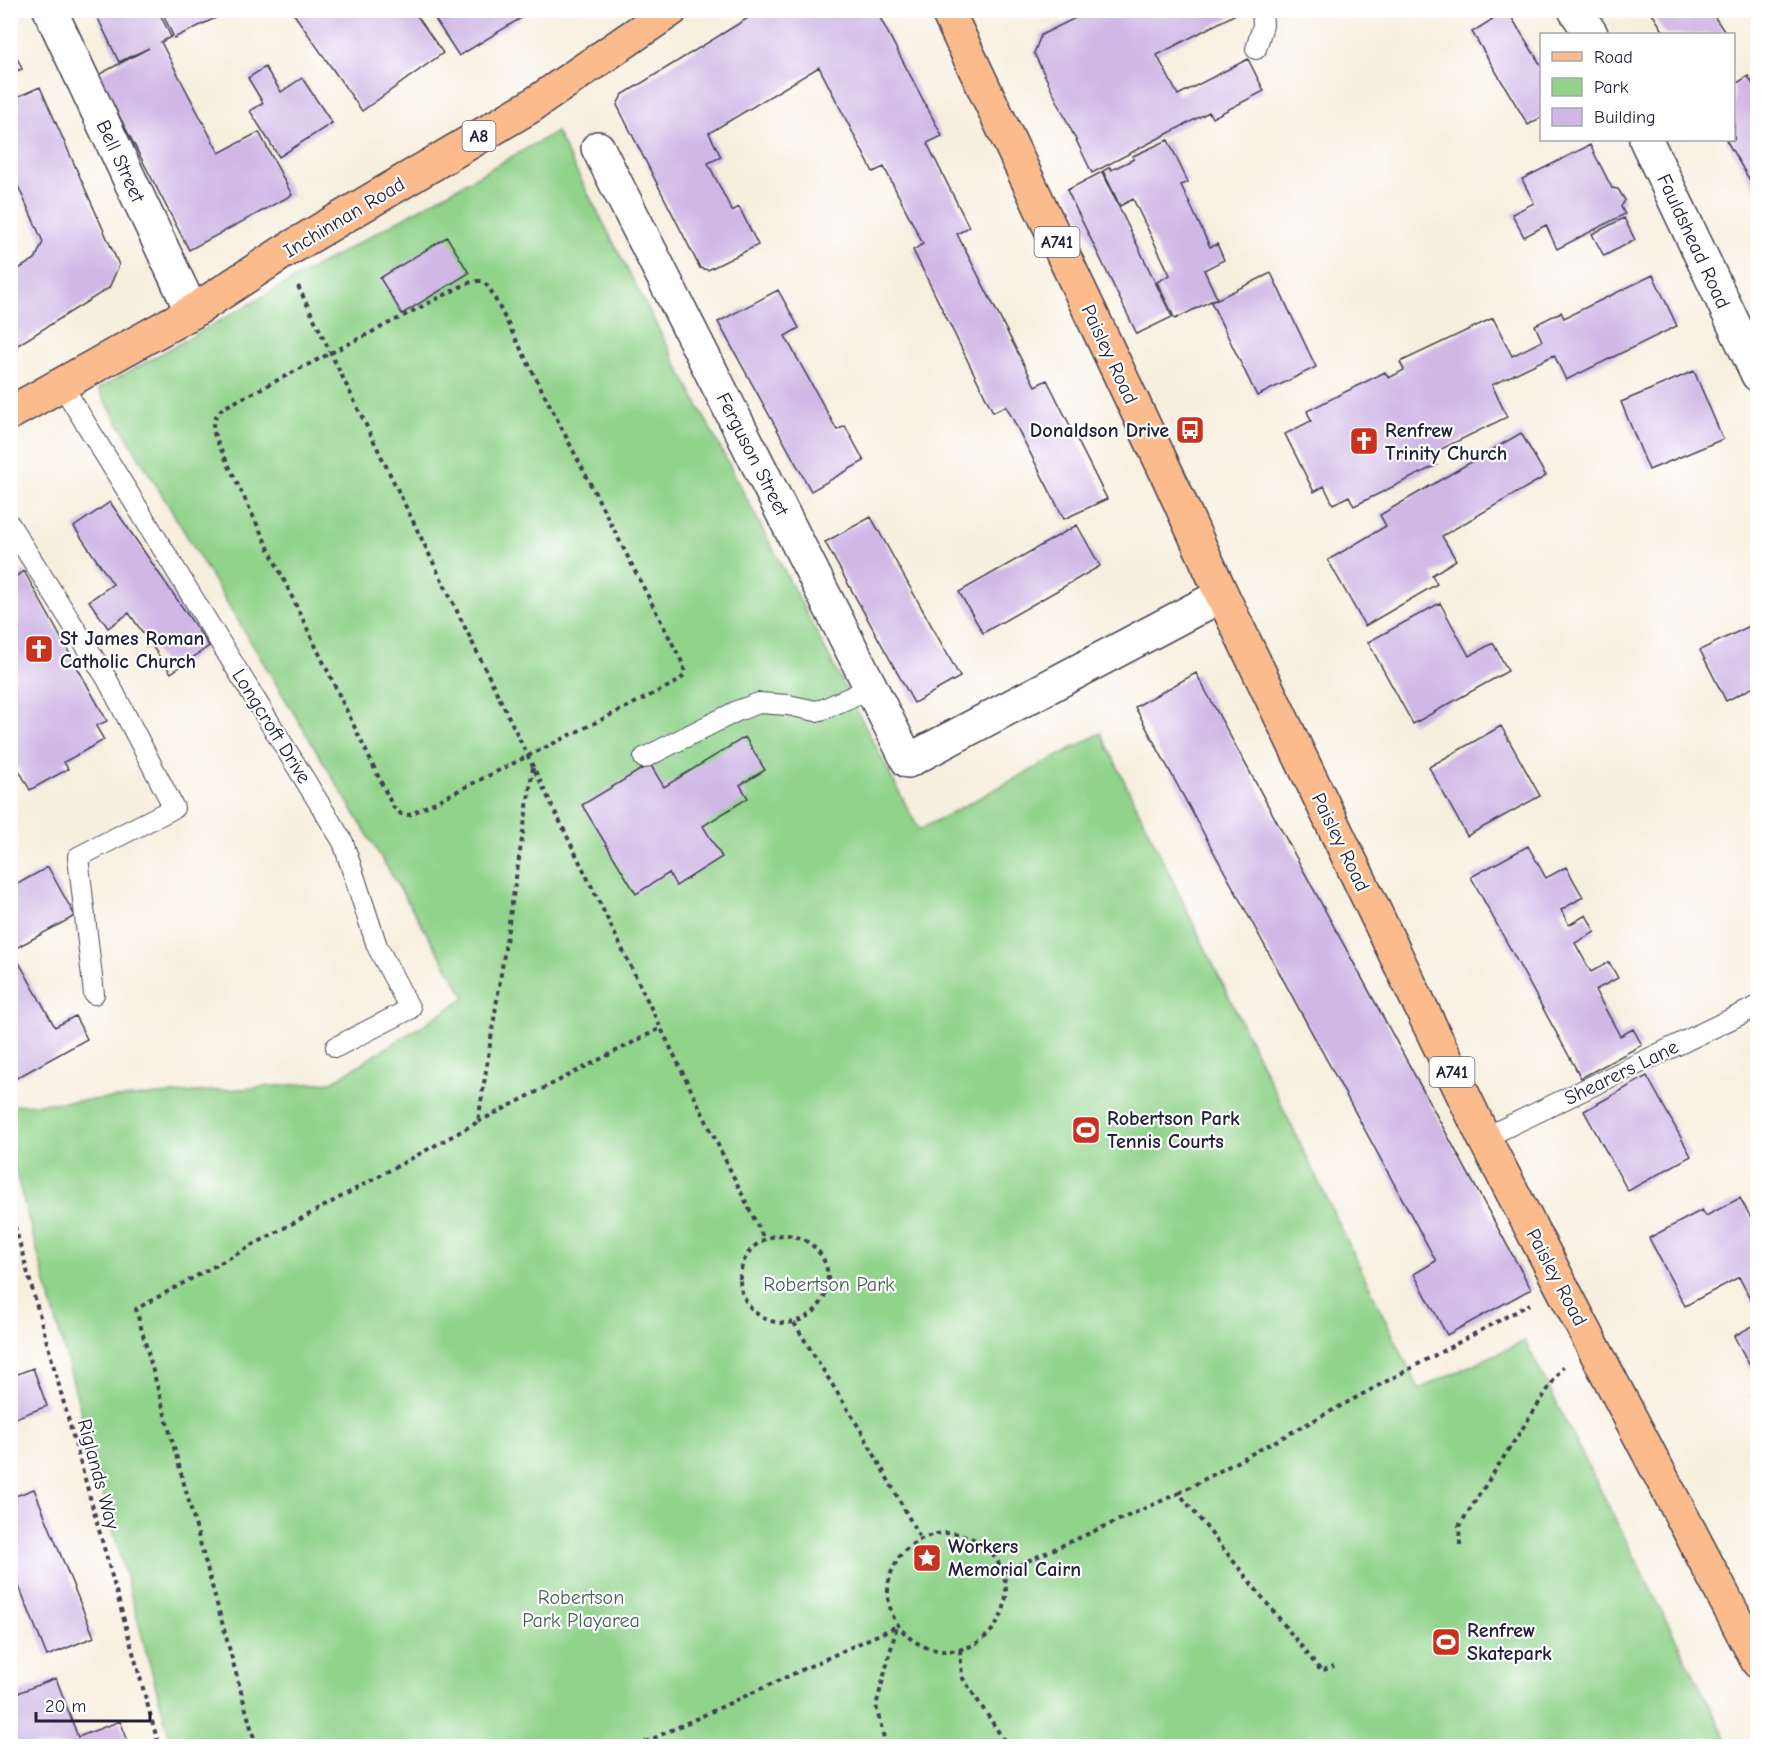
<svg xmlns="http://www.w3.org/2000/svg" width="1768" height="1757" viewBox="0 0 1768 1757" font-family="'Comic Neue',sans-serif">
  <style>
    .green { fill: #91d38b; stroke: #5a7a63; stroke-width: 1.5 }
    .building { fill: #d0b7e6 }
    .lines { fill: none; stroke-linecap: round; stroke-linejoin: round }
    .service-casing { stroke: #424153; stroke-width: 22 }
    .minor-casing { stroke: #424153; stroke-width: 36 }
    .primary-casing { stroke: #424153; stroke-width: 36 }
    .path { stroke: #424153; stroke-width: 4; stroke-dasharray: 4.5 4.5; stroke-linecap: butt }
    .service { stroke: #fff; stroke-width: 20 }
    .minor { stroke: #fff; stroke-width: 33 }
    .primary { stroke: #fbbb8c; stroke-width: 33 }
    .labels { text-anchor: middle; stroke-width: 4.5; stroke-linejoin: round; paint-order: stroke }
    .shield { fill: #fff; stroke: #646476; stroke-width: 1.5 }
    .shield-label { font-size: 18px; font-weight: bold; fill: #22223b }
    .street-label { font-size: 20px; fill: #22223b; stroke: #fff }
    .poi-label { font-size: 20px; font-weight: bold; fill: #22223b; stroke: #fff; text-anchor: start }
    .park-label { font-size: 20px; fill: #496057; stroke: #fff }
  </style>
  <rect width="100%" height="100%" fill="#fff"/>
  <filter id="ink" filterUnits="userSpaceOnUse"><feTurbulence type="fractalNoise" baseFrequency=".0167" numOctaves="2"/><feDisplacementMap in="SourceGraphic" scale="12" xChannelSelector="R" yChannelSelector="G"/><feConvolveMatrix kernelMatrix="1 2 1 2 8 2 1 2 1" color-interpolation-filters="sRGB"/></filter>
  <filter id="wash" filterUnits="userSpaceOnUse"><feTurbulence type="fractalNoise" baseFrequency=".008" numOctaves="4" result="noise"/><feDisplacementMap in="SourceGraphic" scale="24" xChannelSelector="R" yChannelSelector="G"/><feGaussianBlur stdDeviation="1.35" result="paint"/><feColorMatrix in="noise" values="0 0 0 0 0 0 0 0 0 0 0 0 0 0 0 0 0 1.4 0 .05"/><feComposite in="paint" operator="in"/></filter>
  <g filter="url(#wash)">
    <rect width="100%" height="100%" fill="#f7efde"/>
    <path class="green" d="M 556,132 L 919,830 L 1101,733 L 1419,1389 L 1525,1341 L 1730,1746 L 172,1746 L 11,1155 L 10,1106 L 332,1082 L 466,998 L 98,389 Z"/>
    <g id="blocks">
      <path class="building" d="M 94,10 L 158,10 L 171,37 L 161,42 L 219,153 L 259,132 L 292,195 L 189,250 L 98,75 L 149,48 L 119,62 Z
        M 166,10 L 232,10 L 174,38 L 162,12 Z
        M 291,10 L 413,10 L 443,53 L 362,111 Z
        M 429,10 L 534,10 L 459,56 Z
        M 761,10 L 876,10 L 942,136 L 927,143 L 969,227 L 957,234 L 1035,386 L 1047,380 L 1107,499 L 1064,519 L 1006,406 L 993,412 L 913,250 L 923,244 L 884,167 L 873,172 L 819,67 L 709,133 L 721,157 L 708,163 L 732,211 L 739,207 L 758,245 L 708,270 L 700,268 L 617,105 L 622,95 Z
        M 1091,10 L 1237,10 L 1238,13 L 1157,55 L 1178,95 L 1248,59 L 1264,91 L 1212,118 L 1209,112 L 1092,173 L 1034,53 L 1041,35 Z
        M 1507,10 L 1542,67 L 1542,117 L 1528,125 L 1472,32 Z
        M 1650,10 L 1710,10 L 1726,34 L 1665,34 Z
        M 10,42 L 22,69 L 10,73 Z
        M 265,67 L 281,92 L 302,78 L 332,123 L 279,157 L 250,111 L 263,103 L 248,78 Z
        M 1748,76 L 1758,93 L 1758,194 L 1726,140 L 1734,140 L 1734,85 Z
        M 40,87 L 119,265 L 109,288 L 10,350 L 10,274 L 35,259 L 43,242 L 10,168 L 10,100 Z
        M 1168,140 L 1188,182 L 1181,185 L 1210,247 L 1217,244 L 1224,260 L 1204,270 L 1217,298 L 1175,319 L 1157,282 L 1170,275 L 1133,199 L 1120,206 L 1103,171 L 1110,167 L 1111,170 L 1134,159 L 1133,156 Z
        M 1590,145 L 1612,188 L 1618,189 L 1625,200 L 1621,207 L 1625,214 L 1557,249 L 1546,225 L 1524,237 L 1512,214 L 1534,203 L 1522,179 Z
        M 1102,172 L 1172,317 L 1137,334 L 1067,190 Z
        M 1624,218 L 1635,240 L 1604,256 L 1592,234 Z
        M 447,237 L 469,273 L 402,314 L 380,278 Z
        M 1271,273 L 1316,367 L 1257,396 L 1211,302 Z
        M 1653,275 L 1677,326 L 1566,380 L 1554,355 L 1492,385 L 1507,417 L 1431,454 L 1437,465 L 1354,506 L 1349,496 L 1333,504 L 1324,486 L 1314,492 L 1285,434 L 1311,421 L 1307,411 L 1385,372 L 1389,378 L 1404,370 L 1400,362 L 1493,318 L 1512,356 L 1542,341 L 1535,325 L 1561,312 L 1564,318 Z
        M 778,290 L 799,328 L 785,336 L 837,430 L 845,426 L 864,461 L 811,491 L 718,322 Z
        M 1694,371 L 1723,439 L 1649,470 L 1621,402 Z
        M 1521,433 L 1546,476 L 1442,536 L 1456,560 L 1432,575 L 1437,584 L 1365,626 L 1328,560 L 1386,526 L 1380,515 Z
        M 110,502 L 209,646 L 171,673 L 129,613 L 108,628 L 89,601 L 113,584 L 74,527 Z
        M 871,517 L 960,677 L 914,703 L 825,542 Z
        M 1077,525 L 1100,566 L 983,633 L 959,592 Z
        M 24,571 L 107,721 L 96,726 L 104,740 L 64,762 L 68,769 L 30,790 L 10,754 L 10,574 L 13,578 Z
        M 1440,603 L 1469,656 L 1493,643 L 1508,671 L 1413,724 L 1368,642 Z
        M 1758,622 L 1758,685 L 1726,701 L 1700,650 Z
        M 1196,673 L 1531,1289 L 1447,1335 L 1414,1274 L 1436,1261 L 1135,707 Z
        M 1501,726 L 1540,796 L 1467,836 L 1429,767 Z
        M 745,737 L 765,770 L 740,785 L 748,798 L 703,826 L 722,857 L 676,886 L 669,873 L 636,894 L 582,805 L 650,764 L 664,787 Z
        M 1528,846 L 1546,878 L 1566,867 L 1583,897 L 1561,910 L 1569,925 L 1586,915 L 1595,932 L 1575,943 L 1591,972 L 1609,962 L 1618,978 L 1595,990 L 1620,1036 L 1633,1029 L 1642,1045 L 1581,1078 L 1471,877 Z
        M 48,867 L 75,916 L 12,950 L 55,1027 L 75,1016 L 87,1039 L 13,1080 L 10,1076 L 10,888 Z
        M 1647,1076 L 1691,1156 L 1628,1191 L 1584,1111 Z
        M 1740,1198 L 1758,1230 L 1758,1299 L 1752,1302 L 1739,1277 L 1685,1306 L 1649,1238 L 1702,1210 L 1706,1216 Z
        M 1758,1323 L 1758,1381 L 1734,1336 Z
        M 33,1368 L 47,1406 L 10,1420 L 10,1377 Z
        M 1758,1394 L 1758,1411 L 1750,1397 Z
        M 34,1489 L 94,1637 L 47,1656 L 10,1564 L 10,1498 Z
        M 56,1678 L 78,1737 L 120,1721 L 130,1746 L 10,1746 L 10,1696 Z"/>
    </g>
  </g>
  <g filter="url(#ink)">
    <use href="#blocks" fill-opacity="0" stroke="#424153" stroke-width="1.5"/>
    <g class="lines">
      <g class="service-casing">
        <path id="service" d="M 1256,49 L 1263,25 L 1262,10
          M 62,385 L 343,842 L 377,946 L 410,1009 L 336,1047
          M 10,525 L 107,679 L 174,808 L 78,857 L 94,994
          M 644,758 L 737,711 L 759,703 L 788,705 L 816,711 L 824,709 L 871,688
          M 1484,1138 L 1758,1006"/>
      </g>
      <g class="minor-casing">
        <path id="minor" d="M 50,10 L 192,312
          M 1575,10 L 1591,34
          M 1646,140 L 1758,375
          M 598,148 L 908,761 L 1222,595"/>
      </g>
      <g class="primary-casing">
        <path id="primary" d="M 947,10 L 1167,474 L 1222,595 L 1484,1138 L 1758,1662
          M 10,413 L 192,312 L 282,253 L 531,106 L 671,10"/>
      </g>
      <path class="path" d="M 477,281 L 483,281 L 490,289 L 683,664 C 685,672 685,677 677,682 L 409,815 L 401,814 L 393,807 L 216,439 C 211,426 212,418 223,408 L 468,283 Z
        M 298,286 L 764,1239
        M 478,1122 L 661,1028
        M 10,1209 L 159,1746
        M740 1279a44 44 0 1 1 88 0a44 44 0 1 1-88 0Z
        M 794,1323 L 863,1434 L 920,1538
        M 1179,1493 L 1530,1304
        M888 1592a59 59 0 1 1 118 0a59 59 0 1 1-118 0Z
        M 1460,1545 L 1459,1526 L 1563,1366
        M 1003,1572 L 1179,1493 L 1321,1671 L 1334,1666
        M 960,1650 L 962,1677 L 1008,1746
        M 256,1746 L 136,1309 L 478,1122 L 533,768
        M 637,1746 L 897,1626
        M 886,1746 L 876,1706 L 897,1626"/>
      <use href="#service" class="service"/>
      <use href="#minor" class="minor"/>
      <use href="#primary" class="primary"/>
    </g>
  </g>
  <defs>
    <g id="bus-square" transform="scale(1.5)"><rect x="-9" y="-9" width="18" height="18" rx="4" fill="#c8321e" stroke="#fff"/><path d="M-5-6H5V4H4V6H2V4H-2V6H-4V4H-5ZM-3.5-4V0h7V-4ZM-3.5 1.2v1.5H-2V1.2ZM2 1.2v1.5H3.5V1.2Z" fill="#fff"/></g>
    <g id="church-square" transform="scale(1.5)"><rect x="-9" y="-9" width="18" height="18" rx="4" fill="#c8321e" stroke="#fff"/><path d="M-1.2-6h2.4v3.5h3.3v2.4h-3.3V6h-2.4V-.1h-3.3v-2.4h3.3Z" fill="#fff"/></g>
    <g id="stadium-square" transform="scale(1.5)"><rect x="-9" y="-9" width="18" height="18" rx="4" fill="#c8321e" stroke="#fff"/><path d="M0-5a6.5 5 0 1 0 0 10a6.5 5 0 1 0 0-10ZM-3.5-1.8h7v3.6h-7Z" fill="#fff"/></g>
    <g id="sight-square" transform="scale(1.5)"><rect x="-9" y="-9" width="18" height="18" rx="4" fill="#c8321e" stroke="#fff"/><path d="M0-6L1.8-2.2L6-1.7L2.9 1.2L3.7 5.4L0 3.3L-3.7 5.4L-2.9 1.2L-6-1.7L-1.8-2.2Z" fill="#fff"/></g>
  </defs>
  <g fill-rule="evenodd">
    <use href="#bus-square" x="1190" y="430"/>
    <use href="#church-square" x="1364" y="441"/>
    <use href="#church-square" x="39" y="649"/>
    <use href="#stadium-square" x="1086" y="1130"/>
    <use href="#sight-square" x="927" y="1558"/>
    <use href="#stadium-square" x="1446" y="1642"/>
  </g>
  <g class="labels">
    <g class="shield">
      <rect x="462.5" y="121" width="33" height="30" rx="4.5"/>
      <rect x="1034.5" y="227" width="45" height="30" rx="4.5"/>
      <rect x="1429.5" y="1057" width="45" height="30" rx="4.5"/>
    </g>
    <g class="shield-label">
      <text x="479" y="142">A8</text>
      <text x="1057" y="248">A741</text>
      <text x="1452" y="1078">A741</text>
    </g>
    <g class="street-label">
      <text transform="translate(121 161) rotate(65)" y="7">Bell Street</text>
      <text transform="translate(344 217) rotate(-31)" y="7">Inchinnan Road</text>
      <text transform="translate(1694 241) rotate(65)" y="7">Fauldshead Road</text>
      <text transform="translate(1110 354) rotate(65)" y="7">Paisley Road</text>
      <text transform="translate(753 454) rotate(63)" y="7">Ferguson Street</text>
      <text transform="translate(272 726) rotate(58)" y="7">Longcroft Drive</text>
      <text transform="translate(1341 842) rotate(64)" y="7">Paisley Road</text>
      <text transform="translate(1621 1072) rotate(-26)" y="7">Shearers Lane</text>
      <text transform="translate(1557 1277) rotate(62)" y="7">Paisley Road</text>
      <text transform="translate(99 1474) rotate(75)" y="7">Riglands Way</text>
    </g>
    <g class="poi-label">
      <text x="1169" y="437" text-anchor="end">Donaldson Drive</text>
      <text x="1385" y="437">Renfrew<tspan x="1385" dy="23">Trinity Church</tspan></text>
      <text x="60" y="645">St James Roman<tspan x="60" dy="23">Catholic Church</tspan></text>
      <text x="1107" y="1125">Robertson Park<tspan x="1107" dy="23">Tennis Courts</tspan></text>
      <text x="948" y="1553">Workers<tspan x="948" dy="23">Memorial Cairn</tspan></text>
      <text x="1467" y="1637">Renfrew<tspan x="1467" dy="23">Skatepark</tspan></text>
    </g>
    <g class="park-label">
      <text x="829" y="1291">Robertson Park</text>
      <text x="581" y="1604">Robertson<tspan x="581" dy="23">Park Playarea</tspan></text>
    </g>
  </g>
  <rect width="1768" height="1757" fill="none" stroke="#fff" stroke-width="36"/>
  <rect x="1540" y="33" width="195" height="108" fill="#ffffff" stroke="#a7a7b1" stroke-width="1.5"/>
  <rect x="1552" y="52" width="30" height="9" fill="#fbbb8c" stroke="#a7a7b1" stroke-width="1.5"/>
  <text x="1594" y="63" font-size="18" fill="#22223b">Road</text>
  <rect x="1552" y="78" width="30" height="18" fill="#91d38b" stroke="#a7a7b1" stroke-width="1.5"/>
  <text x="1594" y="93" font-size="18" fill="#22223b">Park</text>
  <rect x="1552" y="108" width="30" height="18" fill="#d0b7e6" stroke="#a7a7b1" stroke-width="1.5"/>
  <text x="1594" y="123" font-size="18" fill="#22223b">Building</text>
  <path d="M36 1712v9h114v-9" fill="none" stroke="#22223b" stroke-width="3"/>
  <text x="45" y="1712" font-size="18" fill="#22223b" stroke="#ffffff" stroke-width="4.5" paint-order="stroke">20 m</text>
</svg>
